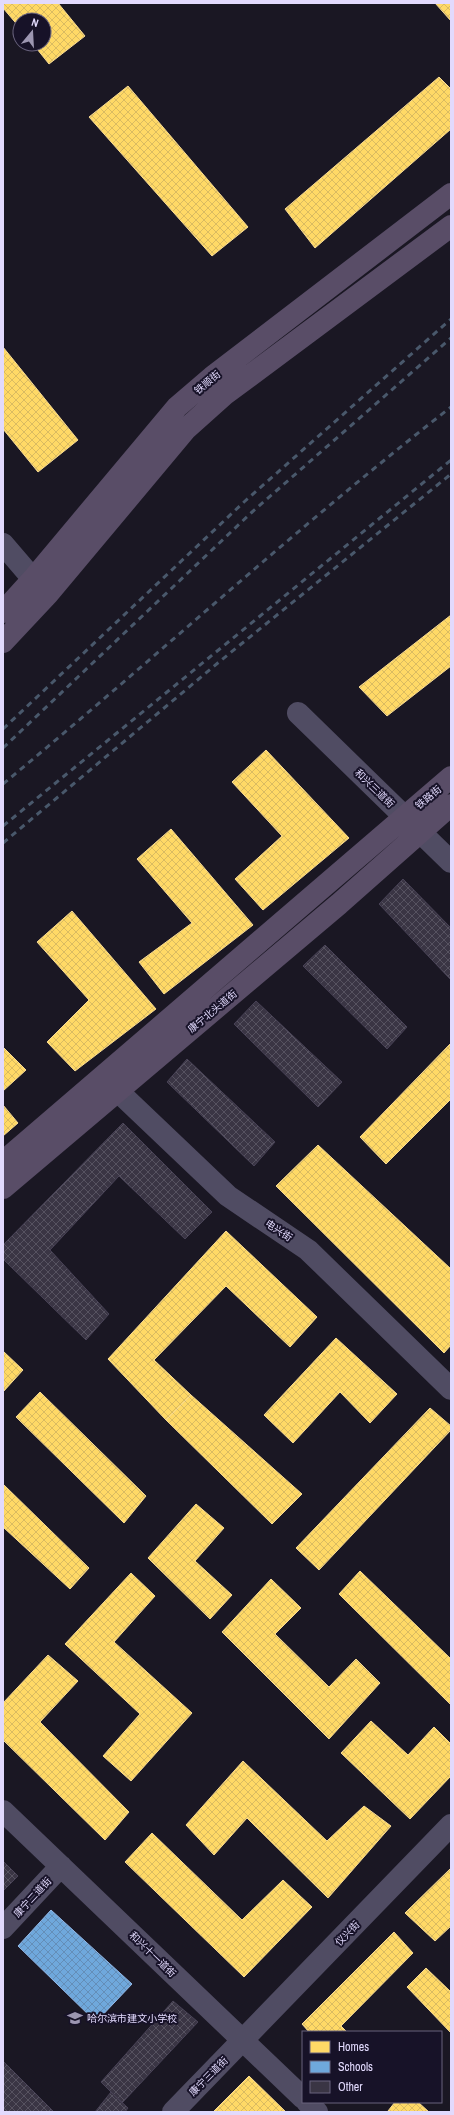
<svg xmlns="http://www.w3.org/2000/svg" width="454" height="2115" viewBox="0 0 454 2115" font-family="'Archivo Narrow','Noto Sans SC',sans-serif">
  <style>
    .homes { fill: url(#homes-cross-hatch); stroke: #f6d993 }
    .schools { fill: url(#schools-cross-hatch); stroke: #92b7e6 }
    .building { fill: url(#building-cross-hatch); stroke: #484256 }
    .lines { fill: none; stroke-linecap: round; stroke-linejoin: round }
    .minor { stroke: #504c63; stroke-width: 22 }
    .major { stroke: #594d67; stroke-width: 22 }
    .rail { stroke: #49586b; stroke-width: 3; stroke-dasharray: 6 5; stroke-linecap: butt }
    .labels { text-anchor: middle; stroke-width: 4; stroke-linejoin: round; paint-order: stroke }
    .street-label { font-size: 10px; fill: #e2dafd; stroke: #171228 }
    .poi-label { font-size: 10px; fill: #e2dafd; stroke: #171228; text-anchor: start }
  </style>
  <defs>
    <pattern id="homes-cross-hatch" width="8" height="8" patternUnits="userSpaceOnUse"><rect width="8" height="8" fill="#ffd966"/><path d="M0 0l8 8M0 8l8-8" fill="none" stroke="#dabb61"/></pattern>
    <pattern id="schools-cross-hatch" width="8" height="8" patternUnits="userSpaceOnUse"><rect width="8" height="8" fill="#6fa8dc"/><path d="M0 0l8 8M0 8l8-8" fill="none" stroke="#648eb8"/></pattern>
    <pattern id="building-cross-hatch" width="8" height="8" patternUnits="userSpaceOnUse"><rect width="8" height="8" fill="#3a3544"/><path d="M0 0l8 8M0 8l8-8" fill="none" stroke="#565260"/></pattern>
  </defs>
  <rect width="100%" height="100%" fill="#1a1723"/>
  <path class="homes" d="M 3,3 L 58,3 L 85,36 L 49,64 L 33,44 L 44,44 L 44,20 L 20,20 L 20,28 L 3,8 Z
    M 435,3 L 451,3 L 451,21 Z
    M 439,77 L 451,89 L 451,129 L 315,248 L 285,209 Z
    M 128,86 L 248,227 L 212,256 L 89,117 Z
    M 3,347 L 78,440 L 38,472 L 3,429 Z
    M 451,615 L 451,666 L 387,716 L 359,687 Z
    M 266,750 L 349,838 L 263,910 L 235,879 L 282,836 L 232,782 Z
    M 171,829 L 253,925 L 164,994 L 139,962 L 192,923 L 137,859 Z
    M 72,911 L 156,1009 L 75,1071 L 47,1042 L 89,1000 L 37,942 Z
    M 451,1043 L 451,1099 L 386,1164 L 360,1137 Z
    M 3,1047 L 26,1070 L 3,1091 Z
    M 3,1105 L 18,1123 L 3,1136 Z
    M 318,1145 L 451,1269 L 451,1345 L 444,1353 L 276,1186 Z
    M 226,1231 L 317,1317 L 290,1347 L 226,1286 L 154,1360 L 191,1395 L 166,1420 L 108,1359 Z
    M 336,1338 L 397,1394 L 370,1423 L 340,1392 L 293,1443 L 264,1415 Z
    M 3,1351 L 23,1370 L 3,1392 Z
    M 40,1392 L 146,1496 L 124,1523 L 16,1417 Z
    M 191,1395 L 302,1494 L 272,1524 L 166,1420 Z
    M 430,1408 L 451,1426 L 451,1430 L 319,1570 L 296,1548 Z
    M 3,1484 L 89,1568 L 70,1589 L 3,1527 Z
    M 196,1504 L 224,1528 L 195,1561 L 232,1595 L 210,1619 L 148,1558 Z
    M 360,1571 L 451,1659 L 451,1705 L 339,1594 Z
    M 131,1573 L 155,1596 L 114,1642 L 192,1713 L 131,1781 L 103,1756 L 140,1714 L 65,1644 Z
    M 271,1579 L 301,1608 L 275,1634 L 329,1687 L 356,1659 L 380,1683 L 329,1739 L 222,1632 Z
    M 48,1655 L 78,1681 L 40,1722 L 129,1812 L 105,1840 L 3,1740 L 3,1703 Z
    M 371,1721 L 408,1755 L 434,1727 L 451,1744 L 451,1776 L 410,1819 L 341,1753 Z
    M 243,1761 L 327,1841 L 364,1806 L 391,1826 L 328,1898 L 247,1818 L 214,1855 L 186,1825 Z
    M 152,1833 L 242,1920 L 283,1880 L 312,1907 L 244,1977 L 125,1862 Z
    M 451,1868 L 451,1926 L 435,1941 L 405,1913 Z
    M 394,1932 L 413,1953 L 341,2026 L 347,2032 L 309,2032 L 302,2024 Z
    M 426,1968 L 451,1992 L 451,2033 L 407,1987 Z
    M 249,2076 L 286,2112 L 213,2112 Z
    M 395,2102 L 418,2102 L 429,2112 L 389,2112 L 388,2111 Z"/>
  <path class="schools" d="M 51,1910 L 132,1984 L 96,2022 L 18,1946 Z"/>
  <path class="building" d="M 403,879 L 451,928 L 451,980 L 379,904 Z
    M 325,945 L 407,1027 L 387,1049 L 303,966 Z
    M 256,1001 L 342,1082 L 318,1107 L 234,1024 Z
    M 187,1059 L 275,1142 L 254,1166 L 167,1082 Z
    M 123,1123 L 212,1212 L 185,1239 L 119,1176 L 50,1250 L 109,1314 L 86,1340 L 3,1259 L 3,1245 Z
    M 3,1861 L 18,1876 L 3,1891 Z
    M 173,2001 L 198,2022 L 122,2103 L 101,2082 Z
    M 3,2061 L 54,2112 L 3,2112 Z
    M 111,2092 L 128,2108 L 125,2112 L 95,2112 Z"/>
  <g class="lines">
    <path class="minor" d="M 3,544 L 33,579
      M 298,713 L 451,862
      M 104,1078 L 228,1196 L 308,1250 L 451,1389
      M 3,1811 L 303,2098
      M 3,1928 L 61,1866
      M 307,2102 L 317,2112
      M 173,2112 L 451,1825"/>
    <path class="major" d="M 3,612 L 33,579 L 177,407 L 212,377 L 451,194
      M 3,642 L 48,594 L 186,429 L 224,395 L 451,226
      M 3,1162 L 451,777
      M 3,1188 L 339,904 L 451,805"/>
    <path class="rail" d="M 3,729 L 244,502 L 451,319
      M 3,748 L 251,513 L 451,338
      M 3,784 C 153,660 297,527 451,407
      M 3,826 L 451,460
      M 3,843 L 219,662 L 451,474"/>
  </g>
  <defs>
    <g id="school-bare" transform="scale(1.2)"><path d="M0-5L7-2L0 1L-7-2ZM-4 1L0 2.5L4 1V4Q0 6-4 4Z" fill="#9c96b1" stroke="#171228" stroke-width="2.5" paint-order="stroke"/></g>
  </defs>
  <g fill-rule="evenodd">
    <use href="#school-bare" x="75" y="2018"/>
  </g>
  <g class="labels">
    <g class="street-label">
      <text transform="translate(207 382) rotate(-40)" y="4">铁顺街</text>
      <text transform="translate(375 788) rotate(44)" y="4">和兴三道街</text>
      <text transform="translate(428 797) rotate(-40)" y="4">铁路街</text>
      <text transform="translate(212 1011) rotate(-40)" y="4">康宁北头道街</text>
      <text transform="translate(279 1230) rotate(34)" y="4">电兴街</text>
      <text transform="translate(32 1897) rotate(-47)" y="4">康宁二道街</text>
      <text transform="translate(347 1933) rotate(-46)" y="4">仪兴街</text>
      <text transform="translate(153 1954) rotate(44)" y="4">和兴十一道街</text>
      <text transform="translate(208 2076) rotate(-45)" y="4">康宁三道街</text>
    </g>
    <g class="poi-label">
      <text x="87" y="2022">哈尔滨市建文小学校</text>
    </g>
  </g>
  <rect width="454" height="2115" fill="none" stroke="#e2dafd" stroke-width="8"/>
  <rect x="302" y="2031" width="140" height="72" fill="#171228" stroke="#68627d"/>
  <rect x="310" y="2041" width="20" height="12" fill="#ffd966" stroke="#68627d"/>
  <text x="338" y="2051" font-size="12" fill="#e2dafd">Homes</text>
  <rect x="310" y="2061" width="20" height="12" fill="#6fa8dc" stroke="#68627d"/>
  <text x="338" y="2071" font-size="12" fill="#e2dafd">Schools</text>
  <rect x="310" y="2081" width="20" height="12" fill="#3a3544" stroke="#68627d"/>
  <text x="338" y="2091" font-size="12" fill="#e2dafd">Other</text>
  <g transform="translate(32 32) rotate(18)"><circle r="19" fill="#171228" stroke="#68627d"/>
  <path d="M0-3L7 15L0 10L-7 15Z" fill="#9c96b1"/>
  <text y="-6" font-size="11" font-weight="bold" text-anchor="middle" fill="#e2dafd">N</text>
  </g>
</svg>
